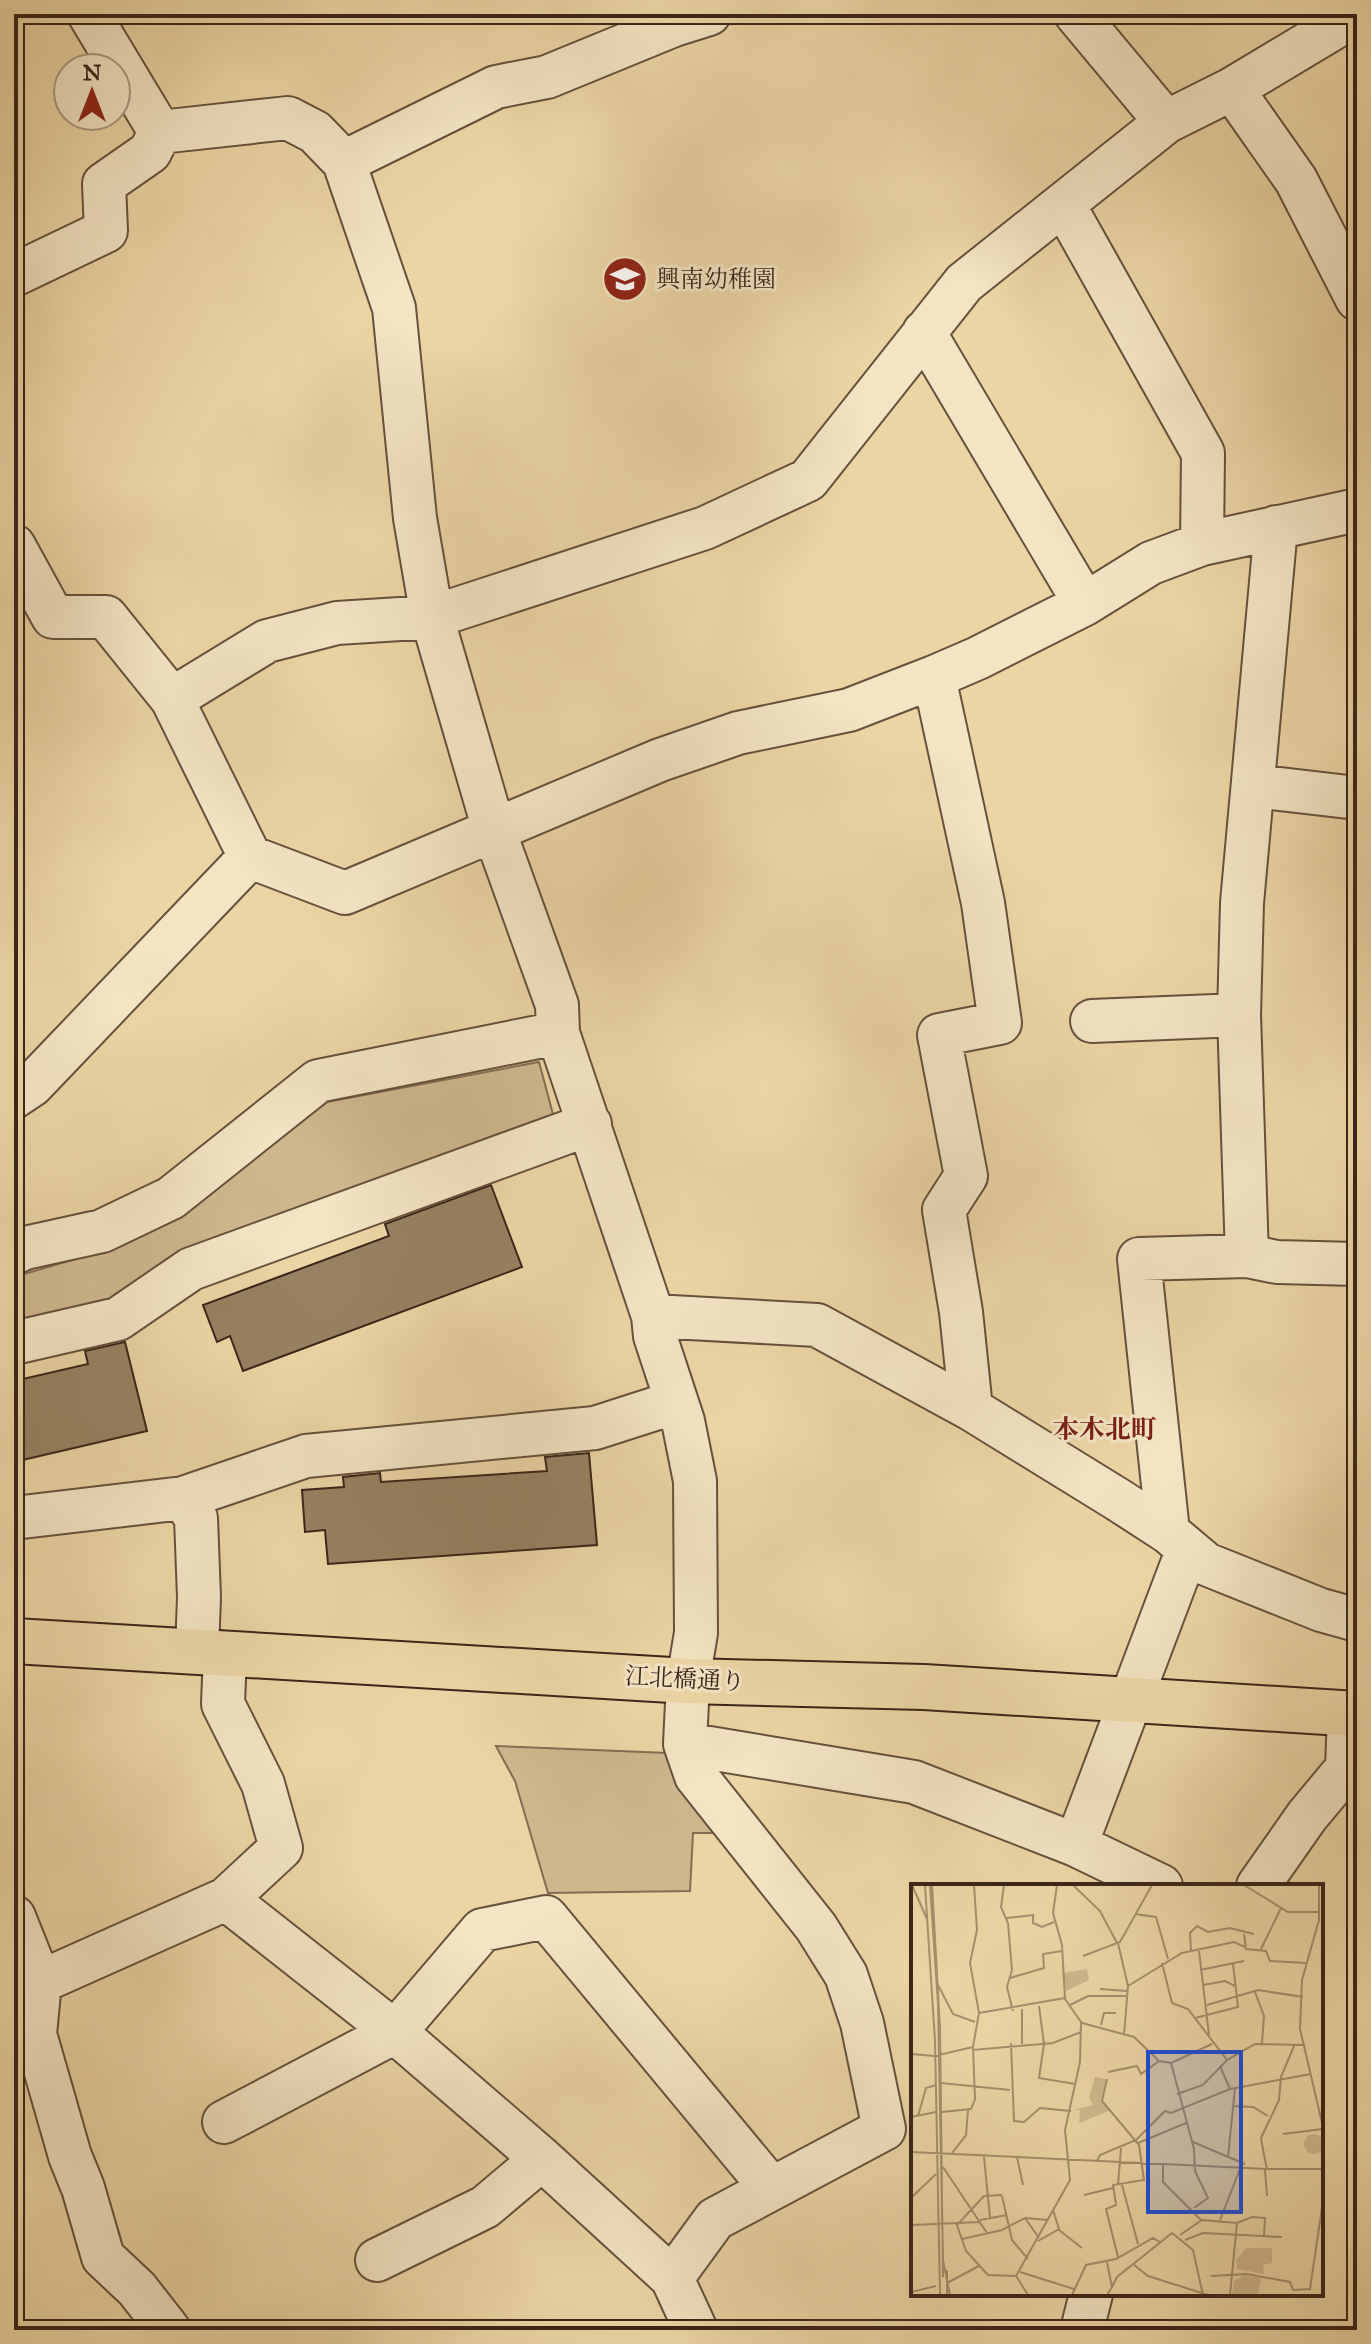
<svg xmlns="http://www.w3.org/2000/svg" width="1371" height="2344" viewBox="0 0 1371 2344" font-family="'IM FELL Great Primer','Noto Serif JP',serif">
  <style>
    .green { fill: #ceb78d; stroke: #846e53; stroke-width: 2 }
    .building { fill: #978162; stroke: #3a2519; stroke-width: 2 }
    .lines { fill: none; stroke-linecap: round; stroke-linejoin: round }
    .minor-casing { stroke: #66513c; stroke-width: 46 }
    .major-casing { stroke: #3a2519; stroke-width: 48 }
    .minor { stroke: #f3e4c4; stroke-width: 42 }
    .major { stroke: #ecd5a5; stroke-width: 44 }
    .labels { text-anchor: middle; stroke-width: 6; stroke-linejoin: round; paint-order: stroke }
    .poi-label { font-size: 24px; fill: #3a2519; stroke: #f3e4c4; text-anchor: start }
    .street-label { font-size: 24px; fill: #3a2519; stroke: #f3e4c4 }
    .neighbourhood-label { font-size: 26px; font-weight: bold; fill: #7a1f14; stroke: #f3e4c4 }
    .inset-road { fill: none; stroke: #a58f6d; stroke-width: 2 }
    .view { fill: #1d4ed8; fill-opacity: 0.15; stroke: #1d4ed8; stroke-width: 4 }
    .inset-edge { fill: none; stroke: #3a2519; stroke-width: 4 }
  </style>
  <rect width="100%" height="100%" fill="#ecd5a5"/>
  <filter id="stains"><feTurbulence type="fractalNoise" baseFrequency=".0025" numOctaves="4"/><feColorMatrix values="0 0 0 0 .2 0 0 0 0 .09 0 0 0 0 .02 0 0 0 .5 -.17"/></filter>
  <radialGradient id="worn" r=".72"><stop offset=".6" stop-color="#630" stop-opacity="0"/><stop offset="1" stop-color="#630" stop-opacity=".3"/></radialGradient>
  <path class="green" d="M 539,1062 L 554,1118 L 107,1302 L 14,1326 L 14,1277 L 123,1245 L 184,1209 L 327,1102 Z
    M 496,1746 L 668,1753 L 718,1833 L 693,1833 L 690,1891 L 548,1893 L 515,1781 Z"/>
  <path class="building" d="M 491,1185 L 522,1267 L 243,1371 L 230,1336 L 217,1342 L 203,1305 L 389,1236 L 385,1224 Z
    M 125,1342 L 147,1431 L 14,1462 L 14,1381 L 88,1364 L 85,1351 Z
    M 589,1453 L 597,1545 L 328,1564 L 325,1530 L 305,1532 L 302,1490 L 344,1487 L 343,1477 L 380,1473 L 381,1482 L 547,1471 L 545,1457 Z"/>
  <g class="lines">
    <g class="minor-casing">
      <path id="minor" d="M 89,14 L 160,132 L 288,118 L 315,132 L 344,162 L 394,308 L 415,518 L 432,617 L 494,830 L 557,1005 L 558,1033 L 653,1316 L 655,1336 L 683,1421 L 695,1481 L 696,1633 L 688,1681 L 685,1744 L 696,1776 L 816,1927 L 846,1975 L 862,2023 L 884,2129 L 715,2219 L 672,2278
        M 1076,14 L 1166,122
        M 1232,89 L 1296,180 L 1357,299
        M 344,162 L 496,87 L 547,77 L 674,25 L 709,14
        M 1064,205 L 1203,453 L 1202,544
        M 14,275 L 106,231 L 104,184 L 150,152 L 160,132
        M 924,332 L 1085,604
        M 14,546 L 53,617 L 106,617 L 172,699 L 250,857
        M 934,677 L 983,903 L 1000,1023 L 939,1035 L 966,1176 L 944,1210 L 961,1312 L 971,1409
        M 172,699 L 267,641 L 337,623 L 432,617 L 705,528 L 808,480 L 964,283 L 1166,122 L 1232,89 L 1357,14
        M 1253,786 L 1357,798
        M 1092,1021 L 1239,1015
        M 14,1097 L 32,1085 L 250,857 L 345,893 L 660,760 L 738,733 L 849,710 L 934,677 L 978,658 L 1085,604 L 1151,563 L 1202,544 L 1357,510
        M 14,1253 L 25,1248 L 102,1231 L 171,1198 L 318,1081 L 558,1033
        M 1247,1256 L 1239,1015 L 1242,903 L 1276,527
        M 653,1316 L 817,1325 L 971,1409 L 1117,1499 L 1168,1532 L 1206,1564 L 1321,1610 L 1357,1620
        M 14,1343 L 118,1319 L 191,1269 L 590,1124
        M 183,1498 L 306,1456 L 595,1428 L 676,1402
        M 14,1518 L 183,1498 L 196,1518 L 199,1597 L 197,1651
        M 1168,1532 L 1139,1259 L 1247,1256 L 1277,1262 L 1357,1264
        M 685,1744 L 914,1782 L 1076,1845 L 1161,1886
        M 1076,1845 L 1187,1551
        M 1258,1886 L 1307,1816 L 1347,1768 L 1349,1714
        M 226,1899 L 395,2032 L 542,2159 L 672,2278 L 696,2330
        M 14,1917 L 40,1982 L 35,2034 L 70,2156 L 83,2188 L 103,2257 L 137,2289 L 169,2330
        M 40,1982 L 226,1899 L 281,1848 L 263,1784 L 223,1704 L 225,1653
        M 224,2122 L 395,2032 L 482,1930 L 546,1917 L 771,2188
        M 377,2260 L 485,2207 L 542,2159
        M 1082,2330 L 1091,2294"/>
    </g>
    <g class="major-casing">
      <path id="major" d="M 14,1641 L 688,1681 L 924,1687 L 1357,1714"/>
    </g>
    <use href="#minor" class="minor"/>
    <use href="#major" class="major"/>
  </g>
  <defs>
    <g id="school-disc" transform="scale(2.3)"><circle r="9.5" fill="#8f2418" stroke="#f3e4c4"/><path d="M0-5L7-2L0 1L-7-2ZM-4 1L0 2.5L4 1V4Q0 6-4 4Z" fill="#fff"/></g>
  </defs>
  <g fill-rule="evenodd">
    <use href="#school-disc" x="625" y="279"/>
  </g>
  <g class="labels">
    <g class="poi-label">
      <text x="656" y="287">興南幼稚園</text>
    </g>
    <g class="street-label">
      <text transform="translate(685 1679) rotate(3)" y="8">江北橋通り</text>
    </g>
    <g class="neighbourhood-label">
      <text x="1105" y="1438">本木北町</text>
    </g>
  </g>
  <g transform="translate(911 1884)">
    <rect width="412" height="412" fill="#ecd5a5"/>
    <path d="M 176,85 L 178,96 L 155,107 L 153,89 ZM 184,193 L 195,195 L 190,217 L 200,226 L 168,239 L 169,226 L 163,226 L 182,221 L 178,214 ZM393 260a10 10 0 1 1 20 0a10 10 0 1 1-20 0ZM 335,364 L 361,364 L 361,379 L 352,381 L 353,390 L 326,385 L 325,376 ZM 333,391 L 350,394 L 347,410 L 321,410 L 323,397 Z" fill="#ceb78d"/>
    <path class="inset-road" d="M 1,1 L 16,35M 14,1 L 24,157 L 29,411M 19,1 L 27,120 L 32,376 L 39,411M 21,1 L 29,144 L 32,393M 93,1 L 90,23 L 97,39 L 101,86 L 96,103 L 102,127M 162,1 L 189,27 L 206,59M 333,1 L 377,28 L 408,28M 408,1 L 408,36 L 391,96 L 389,145 L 412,243M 224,30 L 245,33 L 257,75M 96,34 L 122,31 L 122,39 L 131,43 L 143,38M 333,50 L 335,65 L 355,67 L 359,77 L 395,79M 207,59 L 217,102 L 213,151M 350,65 L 370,24M 280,67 L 279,49 L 286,42 L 297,48 L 319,44 L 343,50M 288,67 L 298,151M 172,72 L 209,58 L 241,1M 251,79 L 261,119 L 277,125 L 316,176M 289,86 L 333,77M 99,94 L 133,84 L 132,70 L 151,67M 0,95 L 0,183M 27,101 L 42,130 L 64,138M 292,101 L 314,97 L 324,102M 217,102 L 271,69 L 323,58 L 334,63M 189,105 L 216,107M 344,108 L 353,132 L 351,159M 159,121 L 177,112 L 215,112M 296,121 L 347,106 L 392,113M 128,122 L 133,160 L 128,194 L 164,200M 111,125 L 111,160M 68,129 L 154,114M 284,134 L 327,123 L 322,80M 171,139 L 223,153 L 248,177 L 260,179 L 283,265 L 284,287 L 297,314 L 283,324M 190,141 L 193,129 L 205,129M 100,159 L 103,237 L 113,238 L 129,224 L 160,227M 383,162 L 370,193 L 368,216 L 350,254 L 353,271 L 356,285 L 412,285M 61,166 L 142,159 L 170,148M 1,170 L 23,172 L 62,163M 260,179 L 301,160M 309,182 L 319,205M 197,188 L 226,182 L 230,190 L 248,177M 196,195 L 191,217 L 228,261 L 233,296 L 202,301 L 205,321 L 195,325 L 207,373M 30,199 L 99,206M 266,210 L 292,201 L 316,176 L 344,160 L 394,161M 322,222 L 342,223 L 357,232M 31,228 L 60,225 L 64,215 L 62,163 L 68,129 L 59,79 L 66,46 L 63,1M 7,232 L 15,204 L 25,201M 0,233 L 25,228M 372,250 L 412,245M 282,258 L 334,280M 227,259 L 275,239M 0,268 L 356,285M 41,269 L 55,251 L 57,226M 73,273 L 79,334M 106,273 L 112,301M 317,273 L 324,204M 186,277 L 189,271 L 225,256 L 254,227 L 260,229 L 319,205 L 400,190M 252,281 L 252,298 L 290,336M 32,283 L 76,349M 354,286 L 356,312M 207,301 L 210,264M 211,301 L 227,360M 91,311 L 73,312 L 46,341 L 55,367 L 77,391 L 105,392M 173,311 L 202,304M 91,312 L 101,356 L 117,375M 0,314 L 25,290M 114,334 L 128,354M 69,336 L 96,331M 309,336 L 329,285M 0,341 L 70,338M 148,346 L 171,364M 269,351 L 291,336 L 326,339 L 341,333 L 354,334 L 353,353M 51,355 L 91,346 L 114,334 L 137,336M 274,356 L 292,349 L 371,353M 127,357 L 148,345 L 142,326M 196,378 L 201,403 L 196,411M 222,380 L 237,392 L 297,411M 36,386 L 36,411M 109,388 L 163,405M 300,392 L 336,390 L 379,398 L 382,406 L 399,405 L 412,317M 36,399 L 68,382M 201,403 L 206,393 L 261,349 L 282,366 L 292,411M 0,408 L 25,402M 117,411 L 105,392 L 159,296 L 154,246 L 169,178 L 170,138 L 154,115 L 151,61 L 142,29 L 146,1M 161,411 L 175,381 L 205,375 L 242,354 L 249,358M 319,411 L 326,339"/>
    <path class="view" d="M 237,168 L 330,168 L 330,328 L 237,328 Z"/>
    <rect width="412" height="412" class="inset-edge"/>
  </g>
  <rect width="1371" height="2344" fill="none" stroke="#ecd5a5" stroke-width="48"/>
  <rect x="16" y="16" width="1339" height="2312" fill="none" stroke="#3a2519" stroke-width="4"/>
  <rect x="24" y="24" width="1323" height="2296" fill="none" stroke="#3a2519" stroke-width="2"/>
  <g transform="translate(92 92)"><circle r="38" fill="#f3e4c4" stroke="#a99880" stroke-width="2"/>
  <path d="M0-6L14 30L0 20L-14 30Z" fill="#8f2418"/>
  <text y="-12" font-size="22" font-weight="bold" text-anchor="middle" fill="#3a2519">N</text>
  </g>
  <rect width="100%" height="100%" filter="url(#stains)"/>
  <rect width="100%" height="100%" fill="url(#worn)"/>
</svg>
